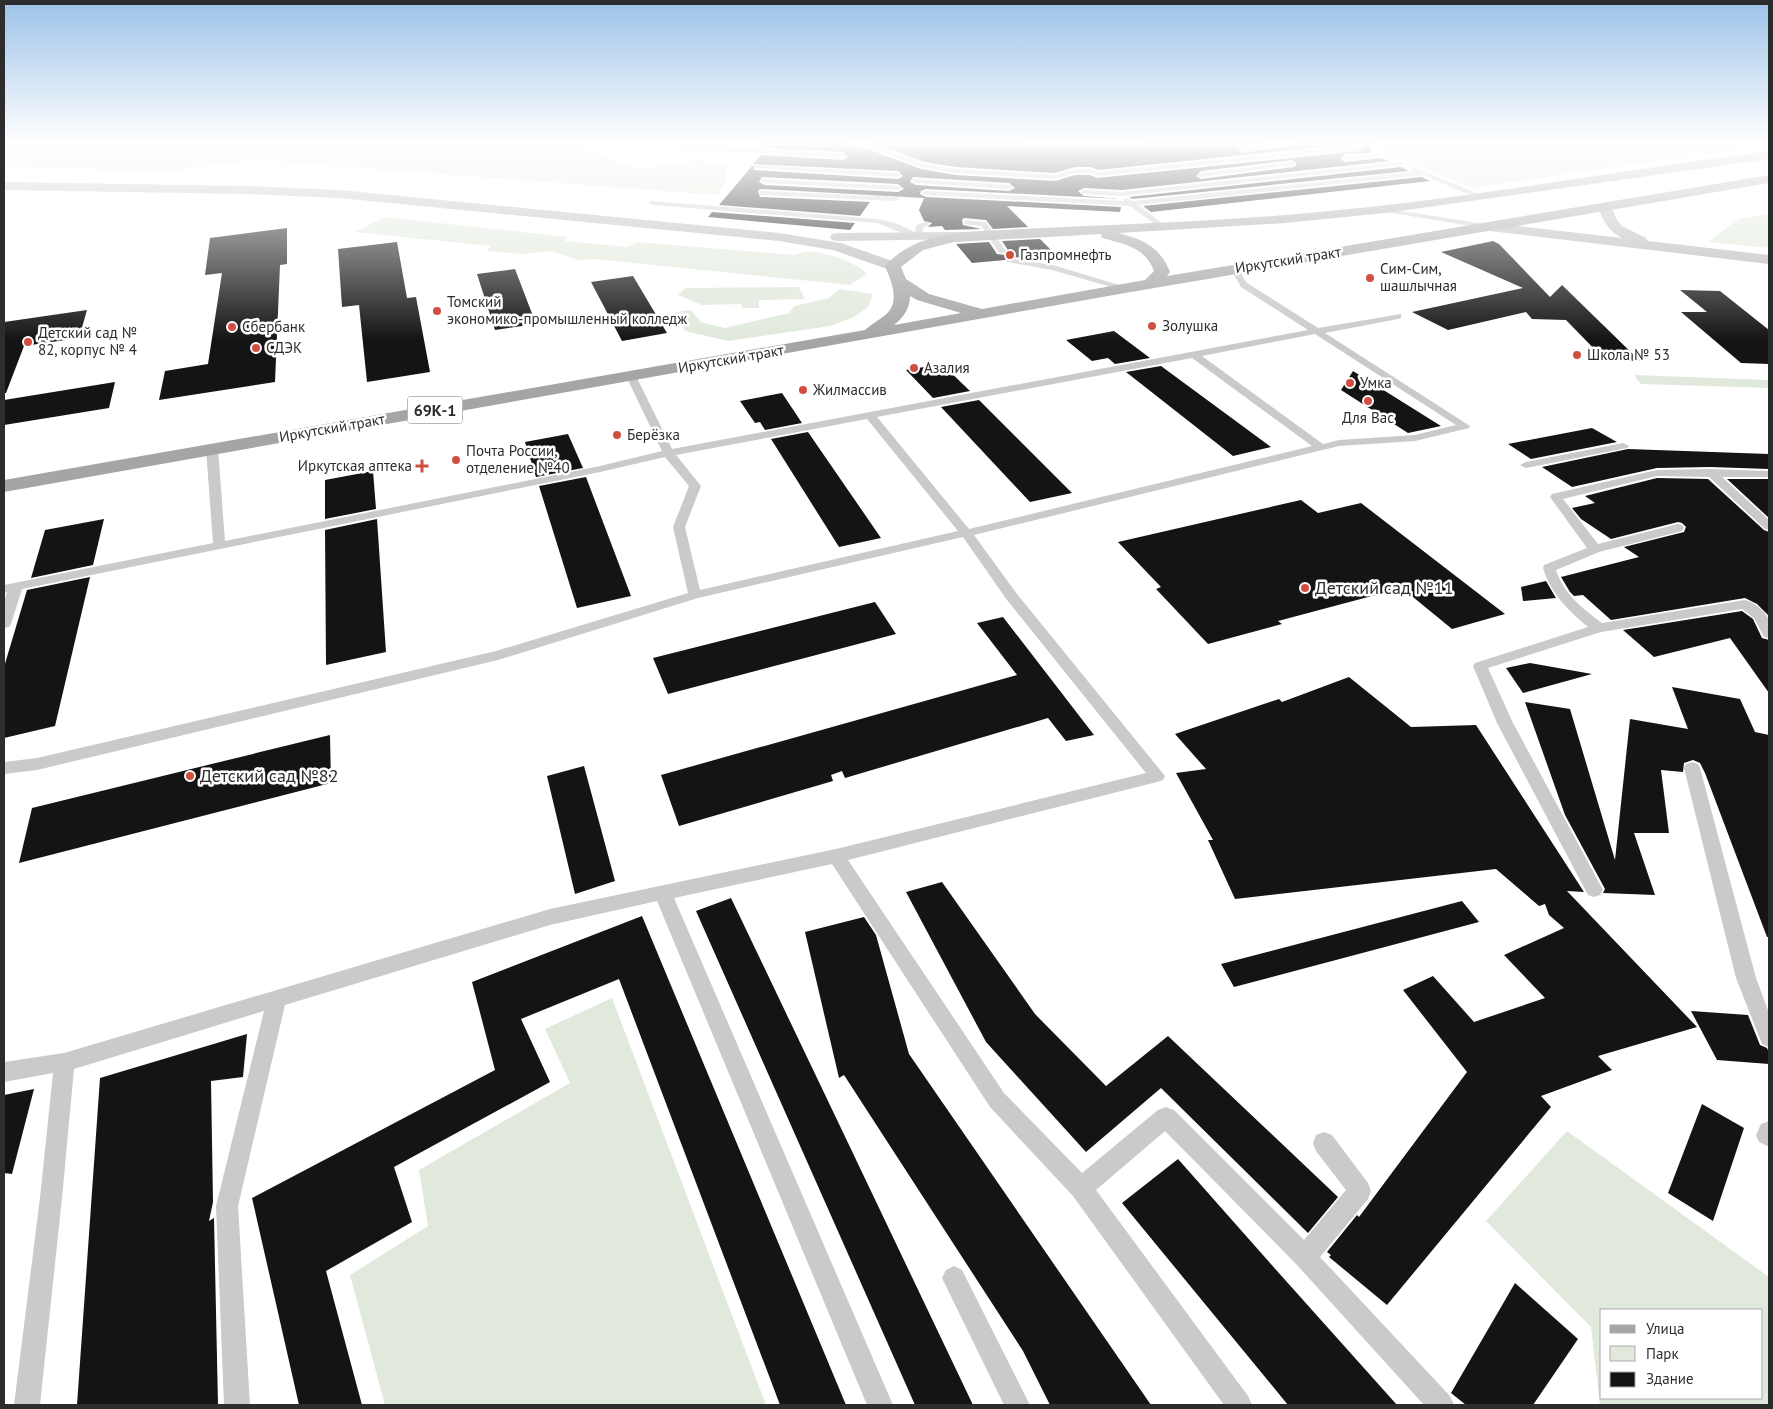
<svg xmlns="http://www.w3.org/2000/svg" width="1773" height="1409" viewBox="0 0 1773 1409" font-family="'PT Sans',sans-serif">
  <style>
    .green { fill: #e1e9dc; fill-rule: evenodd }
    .building { fill: #141414; fill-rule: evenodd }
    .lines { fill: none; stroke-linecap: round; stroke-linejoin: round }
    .service { fill: #cacaca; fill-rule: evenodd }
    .secondary { fill: #b7b7b7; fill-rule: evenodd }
    .primary { fill: #a5a5a5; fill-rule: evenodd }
    .poi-dot { fill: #d14e42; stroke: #fff; stroke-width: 2 }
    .labels { text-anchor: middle; stroke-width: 5; stroke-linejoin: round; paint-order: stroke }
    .far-poi-label { font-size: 15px; fill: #2d2d2d; stroke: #fff; text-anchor: start }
    .far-street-label { font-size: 15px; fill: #2d2d2d; stroke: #fff }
    .shield { fill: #fff; stroke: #6c6c6c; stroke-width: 1 }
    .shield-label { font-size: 16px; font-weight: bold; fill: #2d2d2d }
    .poi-label { font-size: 18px; fill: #2d2d2d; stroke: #fff; text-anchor: start }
  </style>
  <rect width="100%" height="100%" fill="#fff"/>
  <path class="green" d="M 8,142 L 571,142 L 636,169 L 699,160 L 726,165 L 727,178 L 718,195 L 255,160 L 169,171 L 4,167 L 4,144 Z
    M 1359,142 L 1769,142 L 1769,147 L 1688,156 L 1472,188 Z
    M 1769,214 L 1769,248 L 1708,242 L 1739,219 Z
    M 384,217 L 568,237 L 564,241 L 628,247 L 636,242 L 794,255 C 798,254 802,252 806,252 C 822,250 856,262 867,274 L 850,285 L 596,259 L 578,260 L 551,251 L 523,254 L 486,251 L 491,246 L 355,232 Z
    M 799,287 L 805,299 L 759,300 L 759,308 L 743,308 L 741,304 L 702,305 L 678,295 L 685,288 Z
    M 839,289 L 873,294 L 868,307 L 854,317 L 830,326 L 728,341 L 685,331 L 675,312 L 691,310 L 701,322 L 725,328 L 789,313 L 794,306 L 829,298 Z
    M 1634,375 L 1769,380 L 1769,388 L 1641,384 Z
    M 612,998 L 766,1405 L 385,1405 L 350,1275 L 428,1226 L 419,1170 L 570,1083 L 545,1029 Z
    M 1567,1131 L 1769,1277 L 1769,1405 L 1600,1405 L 1591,1327 L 1486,1221 ZM 1602,1310 L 1762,1310 L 1762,1398 L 1602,1398 Z"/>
  <path class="building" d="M 772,142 L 840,142 L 873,151 L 921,169 L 956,175 L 1055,181 L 1075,175 L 1090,175 L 1097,178 L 1360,151 L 1365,146 L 1360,143 L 1098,170 L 1091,167 L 1075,167 L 1055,173 L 956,167 L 924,162 L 873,142 L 1011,142 L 1040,147 L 1146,144 L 1142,142 L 1269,142 L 1237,148 L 1242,153 L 1307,142 L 1371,142 L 1371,153 L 1345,154 L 1340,159 L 1345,162 L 1381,158 L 1389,161 L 1122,190 L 1084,188 L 1078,191 L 1084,196 L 1121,199 L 926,189 L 921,191 L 920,194 L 926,197 L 1121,207 L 1120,212 L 1007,206 L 1028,227 L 993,229 L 986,220 L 964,218 L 962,220 L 963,225 L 981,229 L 945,230 L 942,226 L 928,227 L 932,223 L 924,221 L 919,210 L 924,198 L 760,189 L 758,191 L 760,197 L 870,202 L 860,216 L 719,205 L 753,165 L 754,170 L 898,179 L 903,176 L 898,171 L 753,164 L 761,155 L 843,160 L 848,157 L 843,152 L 768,148 ZM 1292,160 L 1297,164 L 1294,167 L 1201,179 L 1196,176 L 1201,171 ZM 762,177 L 898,184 L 904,189 L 898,192 L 765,185 L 759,182 ZM 913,177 L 1009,183 L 1015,188 L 1009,191 L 916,185 L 910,182 Z
    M 1401,167 L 1409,171 L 1133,199 L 1129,197 Z
    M 1422,177 L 1430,181 L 1151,212 L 1143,206 Z
    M 712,212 L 855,223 L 850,230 L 708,217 Z
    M 287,228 L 287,264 L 280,265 L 275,382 L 159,400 L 165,371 L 208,364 L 222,273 L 205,275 L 210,238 Z
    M 1040,239 L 1056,255 L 1023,258 L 1007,256 L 1005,260 L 972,263 L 956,244 L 989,242 L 997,254 L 1005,255 L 1008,250 L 1002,241 Z
    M 1493,241 L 1499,244 L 1550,297 L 1562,285 L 1640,361 L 1605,360 L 1566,320 L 1532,319 L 1526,312 L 1448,330 L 1412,312 L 1523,288 L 1441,252 Z
    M 397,242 L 407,298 L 416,297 L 430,372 L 367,382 L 359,305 L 342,307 L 338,249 Z
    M 515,269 L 536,324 L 495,330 L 477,274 Z
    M 633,276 L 667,333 L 622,341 L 591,282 Z
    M 1680,290 L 1720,291 L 1769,330 L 1769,364 L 1741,363 L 1681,312 L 1707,312 Z
    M 87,310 L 79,338 L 24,346 L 6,393 L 4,393 L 4,322 Z
    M 1114,331 L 1150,358 L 1115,364 L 1108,358 L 1092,361 L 1066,340 Z
    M 942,364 L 970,391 L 933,398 L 906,370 Z
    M 1161,366 L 1271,447 L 1233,456 L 1126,372 Z
    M 1353,371 L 1441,426 L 1408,433 L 1341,390 Z
    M 115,382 L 109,408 L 4,425 L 4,400 Z
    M 782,393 L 802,423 L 765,430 L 760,422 L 755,423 L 740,401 Z
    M 979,400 L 1072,493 L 1030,502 L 941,407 Z
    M 1592,428 L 1617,442 L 1531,459 L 1508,444 Z
    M 808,432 L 881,538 L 839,547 L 771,439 Z
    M 568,434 L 583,468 L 536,477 L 525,442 Z
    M 1628,449 L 1769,454 L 1769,469 L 1710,467 L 1657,468 L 1572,487 L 1542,467 Z
    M 373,471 L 376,509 L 325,519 L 325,480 Z
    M 586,477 L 631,596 L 577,608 L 539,486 Z
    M 1657,478 L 1708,479 L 1764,530 L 1769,532 L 1769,616 L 1757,604 L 1745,598 L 1611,620 L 1583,595 L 1574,596 L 1570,592 L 1561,577 L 1639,557 L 1624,547 L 1684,532 L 1686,527 L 1682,523 L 1678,522 L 1611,539 L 1581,519 L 1572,508 L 1595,503 L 1585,496 Z
    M 1727,479 L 1769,479 L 1769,518 Z
    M 1301,500 L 1318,513 L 1361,503 L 1505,614 L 1452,629 L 1402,588 L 1278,621 L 1282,624 L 1208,644 L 1156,589 L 1161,587 L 1118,542 Z
    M 104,519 L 93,565 L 31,578 L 45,530 Z
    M 377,519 L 386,652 L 326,665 L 325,530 Z
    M 90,577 L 55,726 L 4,738 L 4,667 L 27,590 Z
    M 1546,581 L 1556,598 L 1523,601 L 1521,587 Z
    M 875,602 L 896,634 L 668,694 L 653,658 Z
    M 1742,611 L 1753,619 L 1762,638 L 1769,640 L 1769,693 L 1730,638 L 1654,657 L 1623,630 Z
    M 1003,617 L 1094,735 L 1066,741 L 1048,718 L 845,778 L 842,771 L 831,775 L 833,781 L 679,826 L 661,775 L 1017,675 L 977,623 Z
    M 1530,663 L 1592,674 L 1523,693 L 1506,668 Z
    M 1349,677 L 1411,727 L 1476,725 L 1584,892 L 1567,891 L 1697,1027 L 1598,1056 L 1612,1070 L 1541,1096 L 1551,1107 L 1387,1305 L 1329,1257 L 1331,1255 L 1327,1252 L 1357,1215 L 1359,1217 L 1467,1072 L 1403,990 L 1433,976 L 1474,1022 L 1545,998 L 1504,955 L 1564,928 L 1549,915 L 1545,904 L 1539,906 L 1496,869 L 1235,899 L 1208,840 L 1213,840 L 1176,773 L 1206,769 L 1175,734 L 1279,699 L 1282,702 Z
    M 1672,687 L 1740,699 L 1755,732 L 1769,735 L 1769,937 L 1767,937 L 1705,773 L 1700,763 L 1693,760 L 1684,763 L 1683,772 L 1661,770 L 1669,833 L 1634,833 L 1655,895 L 1603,893 L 1605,889 L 1565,815 L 1525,702 L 1570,709 L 1615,860 L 1630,719 L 1688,729 Z
    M 330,735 L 331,783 L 19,863 L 32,808 Z
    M 584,766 L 615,881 L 575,894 L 547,776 Z
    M 942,882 L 1035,1014 L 1106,1086 L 1168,1036 L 1338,1197 L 1308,1233 L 1161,1088 L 1086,1152 L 986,1042 L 906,892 Z
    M 731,898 L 839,1124 L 973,1405 L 915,1405 L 696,911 Z
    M 1462,901 L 1479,922 L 1234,987 L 1221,964 Z
    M 642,916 L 846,1405 L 780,1405 L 619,979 L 521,1019 L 550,1082 L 394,1167 L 412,1222 L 326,1271 L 362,1405 L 299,1405 L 252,1198 L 495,1070 L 472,982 Z
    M 864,917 L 876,935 L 909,1054 L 1151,1405 L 1050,1405 L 1023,1351 L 844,1075 L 839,1078 L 805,932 Z
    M 1691,1011 L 1748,1015 L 1760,1045 L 1767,1048 L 1769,1053 L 1769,1064 L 1717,1060 Z
    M 247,1034 L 243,1077 L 211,1081 L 213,1202 L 209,1221 L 214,1218 L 218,1405 L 77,1405 L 100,1078 Z
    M 34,1089 L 12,1174 L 4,1173 L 4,1095 Z
    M 1702,1104 L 1744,1128 L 1713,1221 L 1668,1193 Z
    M 1178,1159 L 1278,1272 L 1397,1405 L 1288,1405 L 1122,1203 Z
    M 1515,1283 L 1578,1339 L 1533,1405 L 1466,1405 L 1451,1393 Z"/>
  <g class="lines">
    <path class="service" d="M 642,142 L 843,154 L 846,156 L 843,158 L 679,149 Z
      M 853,142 L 870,143 L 924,164 L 956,169 L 1055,175 L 1075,169 L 1091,169 L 1098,172 L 1360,145 L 1363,147 L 1360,149 L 1097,176 L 1090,173 L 1075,173 L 1055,179 L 956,173 L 921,167 L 866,146 Z
      M 1283,142 L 1305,142 L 1242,151 L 1239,149 Z
      M 1380,154 L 1381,155 L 1378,157 L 1345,160 L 1342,158 L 1345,156 Z
      M 1292,162 L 1295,164 L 1294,165 L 1201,177 L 1198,175 L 1201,173 Z
      M 1401,162 L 1404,164 L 1403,165 L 1122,196 L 1084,194 L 1080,192 L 1084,190 L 1122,192 Z
      M 756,165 L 898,173 L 901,175 L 898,177 L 754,168 L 754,166 Z
      M 1414,167 L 1484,196 L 1477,198 L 1423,175 L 1138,205 L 1163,224 L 1163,228 L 1160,228 L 1130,206 L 926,195 L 922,193 L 926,191 L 1124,201 L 1124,198 L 1127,198 L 1133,201 L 1415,172 L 1411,169 Z
      M 762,179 L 898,186 L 902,188 L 898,190 L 765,183 L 761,181 Z
      M 913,179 L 1009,185 L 1013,187 L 1009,189 L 916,183 L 912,181 Z
      M 760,191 L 896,197 L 900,199 L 896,201 L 763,195 L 760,195 Z
      M 650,201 L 878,219 L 895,223 L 915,232 L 916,225 L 926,222 L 930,224 L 923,228 L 922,237 L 918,239 L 877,223 L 653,205 L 649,203 Z
      M 1377,207 L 1490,225 L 1494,227 L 1490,229 L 1380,211 L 1377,211 Z
      M 964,220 L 986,222 L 1006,251 L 1005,253 L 999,253 L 981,226 L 964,224 Z
      M 1007,258 L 1053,265 L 1129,288 L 1125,291 L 1052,270 L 1007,262 Z
      M 1241,265 L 1245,268 L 1242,275 L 1247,283 L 1318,328 L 1401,314 L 1401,318 L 1398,319 L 1325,333 L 1470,426 L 1469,428 L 1415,441 L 1339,446 L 974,535 L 1017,594 L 1165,776 L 1163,780 L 1157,782 L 848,860 L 1004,1093 L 1082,1173 L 1158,1110 L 1166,1107 L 1174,1110 L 1304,1240 L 1346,1190 L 1316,1151 L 1313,1143 L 1316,1135 L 1324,1132 L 1332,1135 L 1368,1183 L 1371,1191 L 1368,1199 L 1320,1257 L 1450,1396 L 1454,1405 L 1424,1405 L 1297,1265 L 1165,1131 L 1096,1190 L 1248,1396 L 1252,1405 L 1224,1405 L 1073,1196 L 990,1107 L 832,864 L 674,898 L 893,1405 L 867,1405 L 657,901 L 550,925 L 285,1005 L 238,1206 L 250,1405 L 224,1405 L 216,1206 L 264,1011 L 74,1069 L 62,1198 L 40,1405 L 14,1405 L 40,1198 L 53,1073 L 4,1082 L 4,1062 L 64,1053 L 550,909 L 836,849 L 1146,773 L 1007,600 L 963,537 L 698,598 L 498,660 L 37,770 L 4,774 L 4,762 L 37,758 L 496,651 L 688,593 L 673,527 L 689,486 L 665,457 L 600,472 L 22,589 L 11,624 L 9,627 L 4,628 L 4,603 L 7,592 L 4,593 L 4,585 L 213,543 L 206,449 L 212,446 L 218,449 L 225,541 L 600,466 L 662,451 L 626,376 L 631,373 L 636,376 L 672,449 L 1308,330 L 1241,287 L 1234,275 L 1238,266 ZM 1315,334 L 1456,425 L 1415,435 L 1339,440 L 1323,444 L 1202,356 ZM 1192,358 L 1312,446 L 969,529 L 877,417 ZM 867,419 L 958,531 L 700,590 L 685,527 L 701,486 L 676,455 Z
      M 1623,443 L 1629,446 L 1627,448 L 1526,468 L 1520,465 L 1526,462 Z
      M 1710,469 L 1769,471 L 1769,477 L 1722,477 L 1769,520 L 1769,530 L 1765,529 L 1709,477 L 1657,476 L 1563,499 L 1598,544 L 1678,524 L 1682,525 L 1684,528 L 1682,531 L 1599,552 L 1556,570 C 1564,594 1582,608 1602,623 L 1745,600 C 1754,602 1767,612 1769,621 C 1770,627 1769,633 1769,638 L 1764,637 L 1754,618 L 1742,609 L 1601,632 L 1488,668 L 1513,723 L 1603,890 L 1600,895 L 1594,897 L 1588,895 L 1497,723 L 1473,666 L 1475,663 L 1588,627 C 1568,610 1551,594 1543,568 L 1544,565 L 1587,548 L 1550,497 L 1552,494 L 1657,470 Z
      M 1692,762 L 1698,764 L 1700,768 L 1756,978 L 1769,1013 L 1769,1047 L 1762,1044 L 1736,978 L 1684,768 L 1686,764 Z
      M 1769,1121 L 1769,1145 L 1767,1146 L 1759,1142 L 1756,1135 L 1761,1124 Z
      M 954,1266 L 962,1270 L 1030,1405 L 1004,1405 L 942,1278 L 946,1270 Z"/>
    <path class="secondary" d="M 4,182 L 248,186 L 340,190 L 779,233 L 841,243 L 898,263 L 901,266 L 898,269 L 893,271 L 833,250 L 779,241 L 340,198 L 248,194 L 4,190 Z
      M 1605,202 L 1610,203 L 1617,220 L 1622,226 L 1646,238 L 1648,241 L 1769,255 L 1769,264 L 1490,231 L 1485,230 L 1483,227 L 1485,224 L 1490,223 L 1622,238 C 1609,231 1602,221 1598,206 Z
      M 965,232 L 970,233 L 972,236 L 970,239 L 837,241 L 832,240 L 830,237 L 832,234 L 837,233 Z"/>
    <path class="primary" d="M 1769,151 L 1769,159 L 1385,213 L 1285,223 L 1118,233 C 1143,239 1160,247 1170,272 L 1167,276 L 1769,175 L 1769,183 L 1125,293 L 4,492 L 4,480 L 865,330 C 870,325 878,321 884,316 C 901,303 892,283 885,266 L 888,263 C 910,241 935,236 965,232 C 1087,225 1209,223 1330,211 C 1477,197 1623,170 1769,151 ZM 1101,234 L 1102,238 C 1124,244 1145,247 1154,271 L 1145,280 L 982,309 L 929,294 L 906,279 L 901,267 L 923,250 L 954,242 ZM 910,296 L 917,300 L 961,313 L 894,325 C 904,317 910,308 910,296 Z"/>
  </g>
  <linearGradient id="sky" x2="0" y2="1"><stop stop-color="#9cc2e8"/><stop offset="0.42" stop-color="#fff"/><stop offset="1" stop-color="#fff" stop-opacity="0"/></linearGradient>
  <rect width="1773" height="340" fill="url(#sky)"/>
  <g class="poi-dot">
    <circle cx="1010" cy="255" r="5"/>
    <circle cx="1370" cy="278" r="5"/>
    <circle cx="437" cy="311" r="5"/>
    <circle cx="1152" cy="326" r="5"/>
    <circle cx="232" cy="327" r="5"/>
    <circle cx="28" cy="342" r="5"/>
    <circle cx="256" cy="348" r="5"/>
    <circle cx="1577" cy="355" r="5"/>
    <circle cx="914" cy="368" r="5"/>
    <circle cx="1350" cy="383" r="5"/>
    <circle cx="803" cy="390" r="5"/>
    <circle cx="1368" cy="401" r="5"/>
    <circle cx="617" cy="435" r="5"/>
    <circle cx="456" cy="460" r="5"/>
    <path d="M419.5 458.5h5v5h5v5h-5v5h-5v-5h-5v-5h5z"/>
    <circle cx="1305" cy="588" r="5"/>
    <circle cx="190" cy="776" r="5"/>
  </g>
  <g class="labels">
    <g class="far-poi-label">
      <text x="1020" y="260">Газпромнефть</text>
      <text x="1380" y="274">Сим-Сим,<tspan x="1380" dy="17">шашлычная</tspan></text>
      <text x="447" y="307">Томский<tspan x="447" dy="17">экономико-промышленный колледж</tspan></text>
      <text x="1162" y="331">Золушка</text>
      <text x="242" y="332">Сбербанк</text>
      <text x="38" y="338">Детский сад №<tspan x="38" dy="17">82, корпус № 4</tspan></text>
      <text x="266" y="353">СДЭК</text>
      <text x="1587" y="360">Школа № 53</text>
      <text x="924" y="373">Азалия</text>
      <text x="1360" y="388">Умка</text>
      <text x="813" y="395">Жилмассив</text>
      <text x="1368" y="423" text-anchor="middle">Для Вас</text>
      <text x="627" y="440">Берёзка</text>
      <text x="466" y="456">Почта России,<tspan x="466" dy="17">отделение №40</tspan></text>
      <text x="412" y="471" text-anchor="end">Иркутская аптека</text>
    </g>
    <g class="far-street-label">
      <text transform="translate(1288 260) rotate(-9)" y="5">Иркутский тракт</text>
      <text transform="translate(731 359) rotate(-10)" y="5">Иркутский тракт</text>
      <text transform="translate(332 428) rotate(-10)" y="5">Иркутский тракт</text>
    </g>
    <rect class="shield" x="407.5" y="396.5" width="55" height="27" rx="4"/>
    <g class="shield-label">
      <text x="435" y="416">69К-1</text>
    </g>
    <g class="poi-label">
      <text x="1315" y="594">Детский сад №11</text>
      <text x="200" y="782">Детский сад №82</text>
    </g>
  </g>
  <rect width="1773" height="1409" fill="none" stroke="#2d2d2d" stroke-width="10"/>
  <rect x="1600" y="1309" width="162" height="90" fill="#ffffff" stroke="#ababab"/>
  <rect x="1610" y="1325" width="25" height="8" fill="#a5a5a5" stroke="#ababab"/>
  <text x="1646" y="1334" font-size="15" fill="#2d2d2d">Улица</text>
  <rect x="1610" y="1346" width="25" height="15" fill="#e1e9dc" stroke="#ababab"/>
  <text x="1646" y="1359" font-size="15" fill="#2d2d2d">Парк</text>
  <rect x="1610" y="1372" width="25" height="15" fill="#141414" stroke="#ababab"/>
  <text x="1646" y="1384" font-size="15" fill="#2d2d2d">Здание</text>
</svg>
